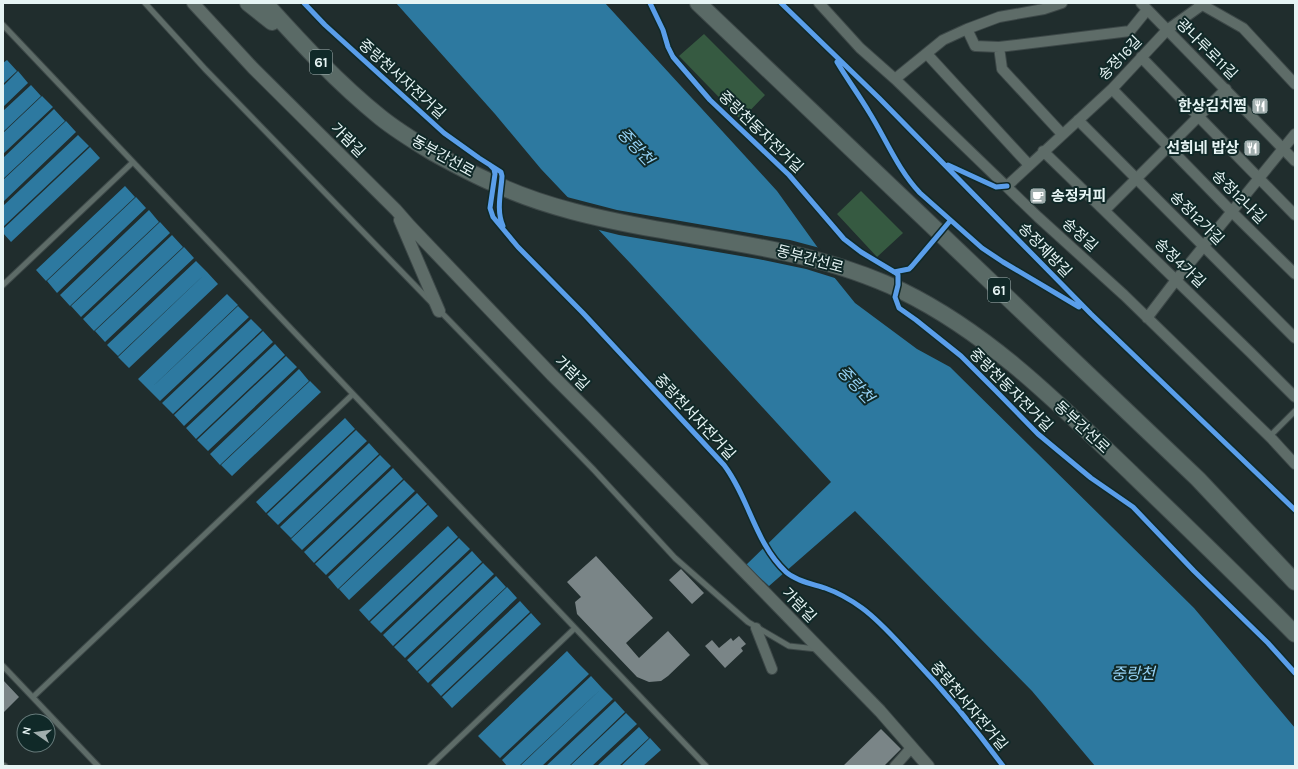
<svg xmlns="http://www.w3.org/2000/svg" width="1298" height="769" viewBox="0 0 1298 769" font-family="Karla,'Noto Sans KR',sans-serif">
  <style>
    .green { fill: #365a41 }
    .water { fill: #2d79a0 }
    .pier { fill: #202d2d }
    .building { fill: #7a8587 }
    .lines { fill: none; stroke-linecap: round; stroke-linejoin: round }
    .service-casing { stroke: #3d4848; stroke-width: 7 }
    .minor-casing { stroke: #3d4848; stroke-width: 12 }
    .tertiary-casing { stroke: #3d4848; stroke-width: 14 }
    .trunk-casing { stroke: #3d4848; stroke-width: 18 }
    .service { stroke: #5e6c68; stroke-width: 5 }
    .minor { stroke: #5e6c68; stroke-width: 10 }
    .tertiary { stroke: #5e6c68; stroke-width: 12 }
    .trunk { stroke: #5a6a66; stroke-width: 16 }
    .cycleway-casing { stroke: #102928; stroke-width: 8 }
    .cycleway { stroke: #5a9eea; stroke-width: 5 }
    .labels { text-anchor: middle; stroke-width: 4; stroke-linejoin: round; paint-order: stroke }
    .shield { fill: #102928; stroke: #a6b7b7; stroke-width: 1 }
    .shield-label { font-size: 14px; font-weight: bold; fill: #e6f4f4 }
    .street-label { font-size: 15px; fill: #e6f4f4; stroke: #102928 }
    .poi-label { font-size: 15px; font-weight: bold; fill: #e6f4f4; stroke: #102928; text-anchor: end }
    .water-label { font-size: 16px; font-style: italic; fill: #97d3f6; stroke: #102928 }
  </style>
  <rect width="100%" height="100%" fill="#202d2d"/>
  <path class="green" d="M 704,34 L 765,95 L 741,120 L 679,56 Z
    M 861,191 L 903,233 L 877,257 L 837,214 Z"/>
  <path class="water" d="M 396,3 L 605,3 L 777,191 L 818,248 L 834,277 L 855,303 L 917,349 L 950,367 L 1194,608 L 1295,728 L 1295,766 L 1095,766 L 1032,691 L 855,511 L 769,586 L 746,565 L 831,482 L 632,265 L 541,169 L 495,114 Z
    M 7,60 L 17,71 L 3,84 L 3,63 Z
    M 18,71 L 28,83 L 3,107 L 3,86 Z
    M 31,85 L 41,96 L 3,132 L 3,111 Z
    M 42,96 L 53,107 L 3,154 L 3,133 Z
    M 54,109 L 65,121 L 3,179 L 3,158 Z
    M 66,121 L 76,132 L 3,202 L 3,180 Z
    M 78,135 L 89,146 L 3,227 L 3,206 Z
    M 90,147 L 100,158 L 11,242 L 3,233 L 3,229 Z
    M 125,186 L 135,197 L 46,281 L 36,270 Z
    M 136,197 L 146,208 L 57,293 L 47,281 Z
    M 149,210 L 159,222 L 70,306 L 60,295 Z
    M 160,222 L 170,233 L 81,317 L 71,306 Z
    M 172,235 L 183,247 L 94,331 L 83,319 Z
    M 184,247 L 194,258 L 105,342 L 95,331 Z
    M 196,261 L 207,272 L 118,356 L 107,345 Z
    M 207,272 L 218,284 L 129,368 L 118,357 Z
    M 227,294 L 238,305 L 149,390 L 138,379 Z
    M 238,306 L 249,317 L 160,401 L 149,390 Z
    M 251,319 L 262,330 L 173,414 L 162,403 Z
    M 263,331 L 273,342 L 184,426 L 174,415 Z
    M 275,344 L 285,355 L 196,439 L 186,428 Z
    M 286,356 L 297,367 L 208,451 L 197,440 Z
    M 299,369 L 309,381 L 220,465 L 210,454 Z
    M 310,381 L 321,392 L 232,476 L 221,465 Z
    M 345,418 L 355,429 L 266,513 L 256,502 Z
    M 356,430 L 367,441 L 278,525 L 267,514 Z
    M 369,443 L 379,454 L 291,538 L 280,527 Z
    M 380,455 L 391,466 L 302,550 L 291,539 Z
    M 393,468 L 403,479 L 314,563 L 304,552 Z
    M 404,480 L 415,491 L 326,575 L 315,564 Z
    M 417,493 L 427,504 L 338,589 L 328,577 Z
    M 428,505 L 438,516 L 349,600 L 339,589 Z
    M 448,526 L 458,537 L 369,621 L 359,610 Z
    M 459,538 L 470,549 L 381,633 L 370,622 Z
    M 472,551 L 482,562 L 393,646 L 383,635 Z
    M 483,563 L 494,574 L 405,658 L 394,647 Z
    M 496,576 L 506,587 L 417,671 L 407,660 Z
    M 507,587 L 517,598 L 428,683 L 418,672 Z
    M 520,601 L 530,612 L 441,696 L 431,685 Z
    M 531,613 L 541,624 L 452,708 L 442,697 Z
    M 567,651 L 578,663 L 489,747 L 478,736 Z
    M 578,663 L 589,674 L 500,758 L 489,747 Z
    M 591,676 L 602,688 L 519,766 L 507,766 L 502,760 Z
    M 602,688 L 613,699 L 542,766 L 520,766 Z
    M 615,701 L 625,712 L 569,766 L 546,766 Z
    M 626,713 L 637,724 L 592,766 L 570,766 Z
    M 639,727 L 649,738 L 619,766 L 597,766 Z
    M 650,738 L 661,750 L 643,766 L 621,766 Z"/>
  <path class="pier" d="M 563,196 L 617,210 L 790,240 L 820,248 L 838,279 L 806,269 L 758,259 L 619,235 L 595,229 Z"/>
  <path class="building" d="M 596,556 L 653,618 L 626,643 L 639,658 L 668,631 L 690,655 L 668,676 L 661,681 L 649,682 L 637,677 L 577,614 L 575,602 L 581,597 L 567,582 Z
    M 681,569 L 704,593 L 692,604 L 669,580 Z
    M 739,636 L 746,644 L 741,648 L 743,651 L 725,668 L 705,646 L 712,640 L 719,648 L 731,638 L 733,641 Z
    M 3,680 L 19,697 L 3,713 Z
    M 881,729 L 901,749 L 884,766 L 843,766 Z"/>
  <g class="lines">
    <g class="service-casing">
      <path id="service" d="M 145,3 L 205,69 L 431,302
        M 3,25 L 706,766
        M 3,285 L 133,162
        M 440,311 L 594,470 L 675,558 L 748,622 L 789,646 L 817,649
        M 1269,437 L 1295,411
        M 3,666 L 98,766
        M 33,697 L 353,394
        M 3,765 L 5,766
        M 430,766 L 575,628"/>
    </g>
    <g class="minor-casing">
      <path id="minor" d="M 819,3 L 860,48 L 895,79 L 1038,217 L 1124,295 L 1272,439 L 1295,464
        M 1141,3 L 1295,161
        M 1199,3 L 1243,28 L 1295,84
        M 967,29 L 975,46 L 999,47 L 1002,69 L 1062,134
        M 999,47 L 1130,31 L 1147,10
        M 927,54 L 1029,165
        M 1141,57 L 1198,116 L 1295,215
        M 895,79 L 943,40 L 967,29 L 999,17 L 1044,9 L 1062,3
        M 1112,89 L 1232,212 L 1295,274
        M 1078,120 L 1295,338
        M 1043,151 L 1250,352 L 1295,397
        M 1007,186 L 1112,89 L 1167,30 L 1202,5
        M 1105,210 L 1226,89
        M 1147,318 L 1176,280 L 1295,134
        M 756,628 L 772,669
        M 895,766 L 912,747"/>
    </g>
    <g class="tertiary-casing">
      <path id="tertiary" d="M 193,3 L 253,68 L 396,210 L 410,226 L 552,375 L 595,418 L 880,711 L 928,766
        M 400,220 L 439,311"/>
    </g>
    <g class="trunk-casing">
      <path id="trunk" d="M 248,3 L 272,22
        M 265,3 C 301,43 338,83 380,117 C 396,130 414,141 432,152 C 452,163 472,174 493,183 C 544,207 600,219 655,229 C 740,244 822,253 902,291 C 990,334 1060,405 1130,472 C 1186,526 1241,579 1295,634
        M 698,3 L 1198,479 L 1295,582"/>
    </g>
    <use href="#service" class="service"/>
    <use href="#minor" class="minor"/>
    <use href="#tertiary" class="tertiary"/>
    <use href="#trunk" class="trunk"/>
    <g class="cycleway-casing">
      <path id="cycleway" d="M 304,3 L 325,25 L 444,133 L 479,158 L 501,172 L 502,176 C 501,193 496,210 503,226
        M 650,3 L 663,30 L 668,47 L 673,57 L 710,100 L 789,175 L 844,239 L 861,252 L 896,273 L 898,275 L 898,285 L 895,297 L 899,308 L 916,320 L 961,356 L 996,391 L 1038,434 L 1091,478 L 1133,507 L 1194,571 L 1268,643 L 1295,673
        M 781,3 L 879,98 L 1091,314 L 1295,510
        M 837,62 C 847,79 859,95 869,112 C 886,139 898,170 920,193 L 982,248 L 1003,262 L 1079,307
        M 490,165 L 494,169 L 495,174 L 490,208 L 493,217 L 518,247 L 583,313 L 724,465 C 749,498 755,543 786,572 C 796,581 813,584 825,588 C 839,593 851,600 862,608 C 881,622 896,640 912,657 C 944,691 975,728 1003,766
        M 948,165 L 996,187 L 1007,186
        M 894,272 L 909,269 L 912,266 L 950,221"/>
    </g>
    <use href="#cycleway" class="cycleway"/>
  </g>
  <defs>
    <g id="restaurant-square" transform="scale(0.9)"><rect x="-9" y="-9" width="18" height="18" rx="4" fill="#a1aeae" stroke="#102928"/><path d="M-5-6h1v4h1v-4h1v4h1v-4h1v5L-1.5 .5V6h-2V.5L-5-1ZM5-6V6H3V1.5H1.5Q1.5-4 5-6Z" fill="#fff"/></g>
    <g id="cafe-square" transform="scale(0.9)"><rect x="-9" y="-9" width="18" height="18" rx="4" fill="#a1aeae" stroke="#102928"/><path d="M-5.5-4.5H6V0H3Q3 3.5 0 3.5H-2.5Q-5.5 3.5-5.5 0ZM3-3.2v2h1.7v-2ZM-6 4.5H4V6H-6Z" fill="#fff"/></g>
  </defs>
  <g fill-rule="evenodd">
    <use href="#restaurant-square" x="1260" y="106"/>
    <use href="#restaurant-square" x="1252" y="148"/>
    <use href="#cafe-square" x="1038" y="196"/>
  </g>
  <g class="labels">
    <g class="shield">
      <rect x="310" y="50" width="22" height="24" rx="3"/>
      <rect x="988" y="278" width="22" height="24" rx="3"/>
    </g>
    <g class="shield-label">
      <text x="321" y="67">61</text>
      <text x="999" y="295">61</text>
    </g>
    <g class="street-label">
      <text transform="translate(1207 49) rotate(45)" y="5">광나루로11길</text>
      <text transform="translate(1120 58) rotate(-46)" y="5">송정16길</text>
      <text transform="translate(402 79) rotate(42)" y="5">중랑천서자전거길</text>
      <text transform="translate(761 132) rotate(44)" y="5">중랑천동자전거길</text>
      <text transform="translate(348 140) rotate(45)" y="5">가람길</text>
      <text transform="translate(443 156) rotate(29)" y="5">동부간선로</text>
      <text transform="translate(1239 197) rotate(45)" y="5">송정12나길</text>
      <text transform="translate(1197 218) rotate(45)" y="5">송정12가길</text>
      <text transform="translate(1080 235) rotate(42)" y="5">송정길</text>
      <text transform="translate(1045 250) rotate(46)" y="5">송정제방길</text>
      <text transform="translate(810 259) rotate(15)" y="5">동부간선로</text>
      <text transform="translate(1180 263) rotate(44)" y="5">송정4가길</text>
      <text transform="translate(572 373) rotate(45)" y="5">가람길</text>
      <text transform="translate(1011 390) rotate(45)" y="5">중랑천동자전거길</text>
      <text transform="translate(695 417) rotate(47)" y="5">중랑천서자전거길</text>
      <text transform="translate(1082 427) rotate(43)" y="5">동부간선로</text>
      <text transform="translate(799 605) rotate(46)" y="5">가람길</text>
      <text transform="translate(969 706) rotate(50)" y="5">중랑천서자전거길</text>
    </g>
    <g class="poi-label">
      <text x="1247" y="111">한상김치찜</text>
      <text x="1239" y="153">선희네 밥상</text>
      <text x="1051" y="201" text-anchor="start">송정커피</text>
    </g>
    <g class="water-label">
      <text transform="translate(636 146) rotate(47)" y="6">중랑천</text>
      <text transform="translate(856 384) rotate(47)" y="6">중랑천</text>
      <text x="1133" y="679">중랑천</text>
    </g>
  </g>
  <rect width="1298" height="769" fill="none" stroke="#e6f4f4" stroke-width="8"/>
  <g transform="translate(36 733) rotate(283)"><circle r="19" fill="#102928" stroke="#667a7a"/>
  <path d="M0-3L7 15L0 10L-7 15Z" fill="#a1aeae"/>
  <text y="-6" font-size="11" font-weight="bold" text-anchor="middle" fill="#e6f4f4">N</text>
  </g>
</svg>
